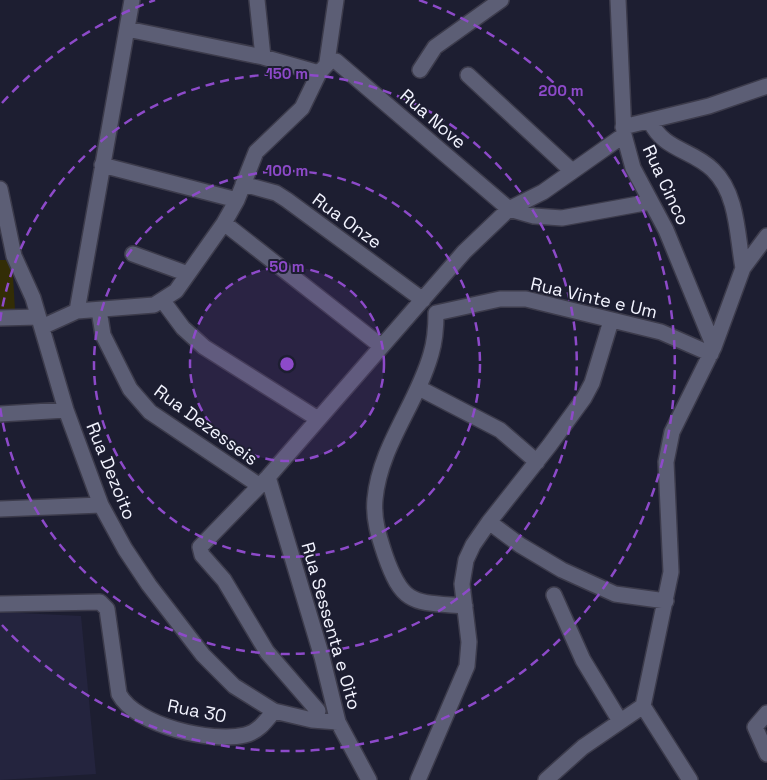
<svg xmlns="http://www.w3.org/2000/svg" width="767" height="780" viewBox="0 0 767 780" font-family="'Space Grotesk',sans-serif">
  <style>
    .built { fill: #24243e }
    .green { fill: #332d06 }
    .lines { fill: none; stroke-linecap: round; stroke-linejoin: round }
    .minor-casing { stroke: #3c3b4b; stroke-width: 18 }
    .minor { stroke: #5c5e75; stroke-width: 15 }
    .ring { fill: none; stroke: #8d4ac9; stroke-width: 2.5; stroke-dasharray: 9 6 }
    .labels { text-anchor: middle; stroke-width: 4; stroke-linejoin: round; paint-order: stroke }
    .street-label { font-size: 18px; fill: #f3f4ff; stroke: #1d1e31 }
    .centre { fill: #8d4ac9; stroke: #1d1e31; stroke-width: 2.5 }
    .ring-label { font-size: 15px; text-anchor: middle; font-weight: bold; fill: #8d4ac9; stroke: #1d1e31; stroke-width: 4; stroke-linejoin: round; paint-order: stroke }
  </style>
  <rect width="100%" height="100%" fill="#1d1e31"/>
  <path class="built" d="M 0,612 L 81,616 L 96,774 L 0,780 Z"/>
  <path class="green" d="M 0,260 L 12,260 L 15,310 L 0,311 Z"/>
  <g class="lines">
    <g class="minor-casing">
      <path id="minor" d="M 257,0 L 263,57
        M 618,0 L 624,135 L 633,168 L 666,230 L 714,347
        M 127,29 L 263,57 L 319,73
        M 327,62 L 336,0
        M 420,70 L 435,47 L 501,0
        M 468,75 L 572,171
        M 650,121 C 664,151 692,149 713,170 C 738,194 737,236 743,268
        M 623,127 L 709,106 L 767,86
        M 102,165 L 237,200
        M 243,184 L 276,193 L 287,200 L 423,300
        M 0,189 L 14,256 L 33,298 L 66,410 L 101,505 L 125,549 L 149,585 L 203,655 L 234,686 L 274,711 L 312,720 L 338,722
        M 224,223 L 381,346
        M 133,254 L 188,274
        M 163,301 L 183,328 L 204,347 L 318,419
        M 99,310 L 103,335 L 130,389 L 150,412 L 260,486
        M 77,311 L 132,0
        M 436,313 C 436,326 435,341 431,354 C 417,404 380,446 375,499 C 373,519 379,537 385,555 C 403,607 415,602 465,606
        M 436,313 L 500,299 L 526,299 L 661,332 L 711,354
        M 0,318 L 38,317
        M 42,327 L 77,311 L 154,305 L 176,291 L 224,223 L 237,200 L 256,152 L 302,108 L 319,73 L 331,60 L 336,61 L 509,209 L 534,216 L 562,218 L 650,202
        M 419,388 L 500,430 L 537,462
        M 0,414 L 66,410
        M 268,477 L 322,657 L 338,722 L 369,780
        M 0,509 L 101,505
        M 489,522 L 520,545 L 562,570 L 615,594 L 666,601
        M 554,595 L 583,660 L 620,721
        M 0,604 L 100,602 L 107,609 L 119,694 C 136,726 212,743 245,735 C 258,732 266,721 274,711
        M 318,711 L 267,652 L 224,580 L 202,555 L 200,547 L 268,477 L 464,252 L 509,209 L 543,192 L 624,135
        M 767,713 L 755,727 L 767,754
        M 418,780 L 467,666 L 469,642 L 462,584 L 466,560 L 473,545 L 489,522 L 549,446 L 584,398 L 592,383 L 611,321
        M 546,780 L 583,747 L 643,706
        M 690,780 L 643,706 L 671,572 L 666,462 L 672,432 L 714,347 L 743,268 L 767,236"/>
    </g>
    <use href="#minor" class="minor"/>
  </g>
  <circle cx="287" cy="364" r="97" fill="#8d4ac9" fill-opacity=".12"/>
  <g class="ring">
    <circle cx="287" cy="364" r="97"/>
    <circle cx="287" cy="364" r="193"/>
    <path d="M0 321A290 290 0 1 1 0 407"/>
    <path d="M2 103A387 387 0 0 1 155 0M419 0A387 387 0 1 1 2 625"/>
  </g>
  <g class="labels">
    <g class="street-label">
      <text transform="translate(433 119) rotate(41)" y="6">Rua Nove</text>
      <text transform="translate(666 185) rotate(65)" y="6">Rua Cinco</text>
      <text transform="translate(347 221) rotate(36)" y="6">Rua Onze</text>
      <text transform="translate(594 298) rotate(13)" y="6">Rua Vinte e Um</text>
      <text transform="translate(206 425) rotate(36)" y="6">Rua Dezesseis</text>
      <text transform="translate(111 471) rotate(68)" y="6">Rua Dezoito</text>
      <text transform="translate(331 626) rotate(74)" y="6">Rua Sessenta e Oito</text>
      <text transform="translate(197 711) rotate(11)" y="6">Rua 30</text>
    </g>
  </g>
  <circle cx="287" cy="364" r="8" class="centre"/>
  <g class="ring-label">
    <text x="287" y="79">150 m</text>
    <text x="561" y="96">200 m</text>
    <text x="287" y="176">100 m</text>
    <text x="287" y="272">50 m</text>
  </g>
</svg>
